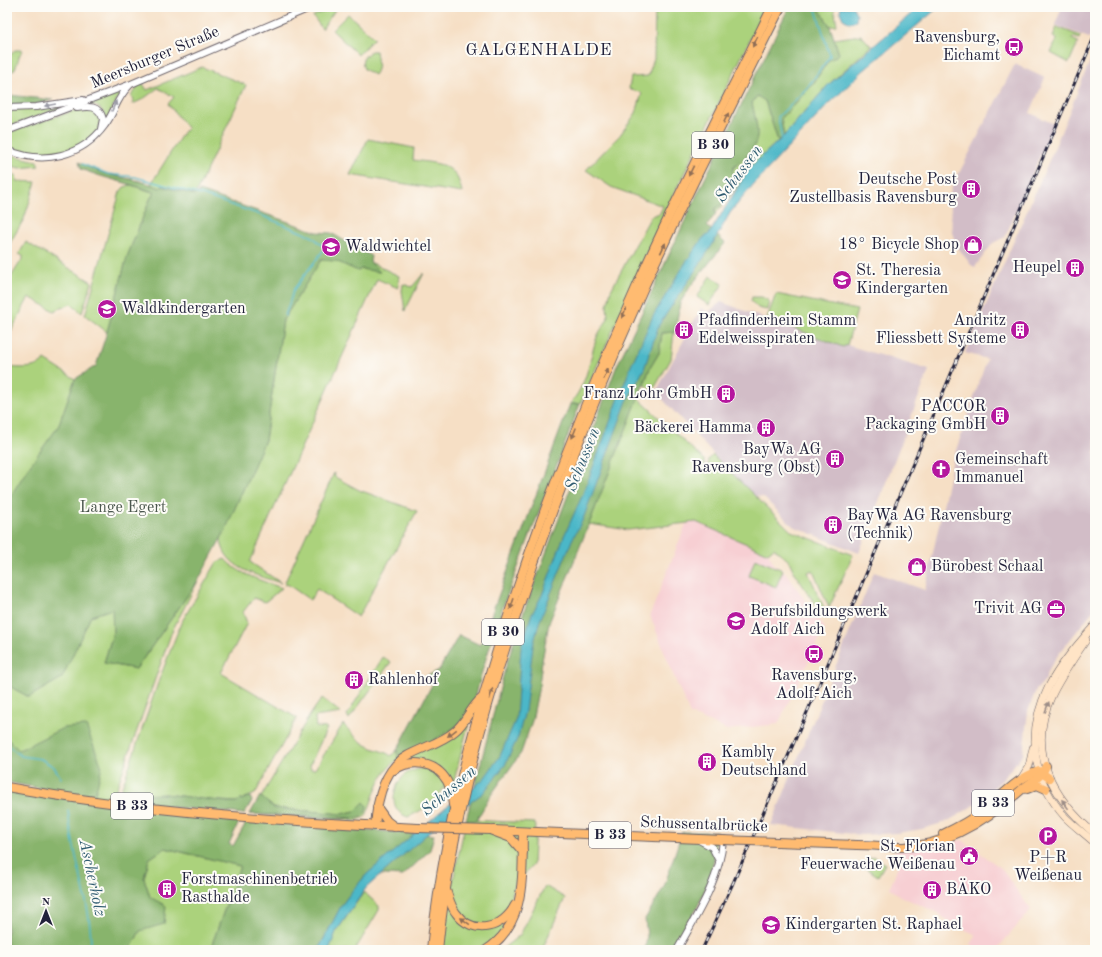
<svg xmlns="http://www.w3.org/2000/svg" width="1102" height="957" viewBox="0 0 1102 957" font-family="'Old Standard TT',serif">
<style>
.built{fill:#f7cfd3}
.industrial{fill:#d2bdc7}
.green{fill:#abd27c;stroke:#667a5c}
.forest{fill:#88b46c;stroke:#556b54}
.water{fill:#4cb7c8;stroke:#376c82}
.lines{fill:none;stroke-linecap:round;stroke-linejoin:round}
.stream{stroke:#4cb7c8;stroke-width:1.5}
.tertiary-casing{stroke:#6c646b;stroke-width:8}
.secondary-casing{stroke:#6c646b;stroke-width:8}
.primary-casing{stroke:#6c646b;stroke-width:10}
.trunk-casing{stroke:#6c646b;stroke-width:10}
.tertiary{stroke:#fff;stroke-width:6}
.secondary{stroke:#ffe4c6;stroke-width:7}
.primary{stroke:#ffbb71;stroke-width:8}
.trunk{stroke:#ffbb71;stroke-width:8}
.rail-casing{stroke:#22223b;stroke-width:3}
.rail{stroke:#fdfcf7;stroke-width:1.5;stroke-dasharray:4.5;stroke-linecap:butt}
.primary-bridge-casing{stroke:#6c646b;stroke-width:10;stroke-linecap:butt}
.primary-bridge{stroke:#ffbb71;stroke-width:8}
.oneway{fill:#906e56}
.oneway2{fill:#9c9ca7}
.oneway3{fill:#9c8d87}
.labels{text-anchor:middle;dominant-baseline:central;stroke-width:4;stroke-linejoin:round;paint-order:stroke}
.shield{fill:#fdfcf7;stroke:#646373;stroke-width:1}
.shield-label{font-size:15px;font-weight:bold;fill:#22223b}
.poi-label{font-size:16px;fill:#22223b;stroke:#fdfcf7;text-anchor:start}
.street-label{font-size:16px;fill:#22223b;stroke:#fdfcf7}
.park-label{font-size:16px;fill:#4b574e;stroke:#fdfcf7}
.neighbourhood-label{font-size:17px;letter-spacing:1px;fill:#22223b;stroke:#fdfcf7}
.water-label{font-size:17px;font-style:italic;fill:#335e73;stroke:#fdfcf7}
</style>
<rect width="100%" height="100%" fill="#fdfcf7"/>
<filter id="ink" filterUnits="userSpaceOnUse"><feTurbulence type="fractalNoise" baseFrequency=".025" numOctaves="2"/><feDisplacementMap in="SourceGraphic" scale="8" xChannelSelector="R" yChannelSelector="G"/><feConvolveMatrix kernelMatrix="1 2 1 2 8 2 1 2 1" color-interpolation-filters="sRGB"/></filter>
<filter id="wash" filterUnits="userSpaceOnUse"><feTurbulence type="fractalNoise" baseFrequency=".012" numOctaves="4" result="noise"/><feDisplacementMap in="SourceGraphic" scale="16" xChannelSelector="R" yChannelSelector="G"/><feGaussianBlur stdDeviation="0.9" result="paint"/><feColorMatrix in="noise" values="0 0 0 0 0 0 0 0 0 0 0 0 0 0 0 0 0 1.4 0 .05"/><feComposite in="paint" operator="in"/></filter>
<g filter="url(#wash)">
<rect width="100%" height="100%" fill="#f6dfc5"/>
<g class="built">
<polygon points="696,522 768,553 775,565 786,573 825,628 778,724 727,730 690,714 677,684 650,615 686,524"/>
<polygon points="962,840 1001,868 1031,910 996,950 978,950 971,944 977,935 954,925 936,912 900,896 890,888 900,860 894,851"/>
</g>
<g class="industrial">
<polygon points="1062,7 1095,7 1095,23 1089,38 1055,25"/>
<polygon points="1095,49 1095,608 1055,659 1046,674 1046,679 1036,690 1028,711 1023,754 1003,779 978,802 962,813 946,822 922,829 897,833 862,835 771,825 874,572 925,590 953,459 987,359 965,353 1054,149"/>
<polygon points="1015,64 1045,78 1030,113 1054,124 1005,237 993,243 975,267 971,265 956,245 952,232 950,194 952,187"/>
<polygon points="721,302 843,347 847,345 929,370 859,553 793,526 763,497 754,496 726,468 656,392 701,308 708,312"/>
</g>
<g class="green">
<polygon points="337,7 322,29 313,16"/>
<path d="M655,7H742L746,10L748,7H766L667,208L580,404H570C588,382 588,365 596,340C598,332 605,325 608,318L607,306L611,290L651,216L660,213L663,206L611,187L586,170L620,135L636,113L642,93L629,89L631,77L648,76L654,59Z"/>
<polygon points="818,7 834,7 837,25 830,26"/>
<polygon points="348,14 374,38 358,55 332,30"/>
<polygon points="1057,27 1080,36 1079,39 1073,37 1072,39 1078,42 1069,63 1051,53 1057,39 1053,37"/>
<polygon points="861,35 871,46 828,85 784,136 781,119 813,84 828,61 839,54 834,39"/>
<path d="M15,50H23C17,56 19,65 13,71L8,72C5,64 8,55 15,50Z"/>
<path d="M371,51H376C377,59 380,68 374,75L364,69C360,59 364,57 371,51Z"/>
<path d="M202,67L246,85L195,195L163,186L160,188L151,184L184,131L188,129L168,104L174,97L158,88C148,95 144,100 132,104L134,99L131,96L136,90L137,86L144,81L143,84L147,90Z"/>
<path d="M122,90L106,121C104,110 99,105 87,104Z"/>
<polygon points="757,95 765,101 778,141 758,160 716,213 714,210 726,198 733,183 731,177 733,168 751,153 756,124 752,103"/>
<polygon points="75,103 7,127 7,110"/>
<path d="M82,108L97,111C113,141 62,155 40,155C29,156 17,151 7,147V133Z"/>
<path d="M368,139L414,148L413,160C439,164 457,162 462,193L350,175Z"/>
<polygon points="7,154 37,161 39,166 20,168 7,165"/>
<polygon points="7,174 16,175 17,181 36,182 24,219 7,248"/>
<polygon points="131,185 155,193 151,197 127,257 107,332 85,315 120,192 124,187"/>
<polygon points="26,242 92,282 82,313 71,304 54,311 29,297 7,339 7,283 23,258 23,256 19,254"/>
<path d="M321,260L336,261L358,271L361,269L380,272L370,262L399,276L398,288L377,279L250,562L281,583C258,576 223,568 221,539L265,440L283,320Z"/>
<polygon points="424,273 405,311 402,291 403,284 412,287"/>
<polygon points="710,276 723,284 709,305 697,297"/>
<polygon points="776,294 857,310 847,345 843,347 767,318"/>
<polygon points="752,297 762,297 769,301 767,310 758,308 751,301"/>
<polygon points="674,332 671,359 655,387 651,389 644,385 650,368 659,353 662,333"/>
<path d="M45,360L75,379L58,427L29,467L7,502V367C19,368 37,370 45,360Z"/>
<polygon points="638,398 704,460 707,471 709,459 713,455 791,531 853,555 829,608 813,570 808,572 826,612 825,618 795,574 789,561 774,548 768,553 696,522 628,530 589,524"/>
<polygon points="334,473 335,477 359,490 417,511 358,617 317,589 310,600 287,584 285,586 285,582"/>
<path d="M225,559C236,573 265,582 282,588L265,602L254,598L243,612L247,623L221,673L297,718L255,794L236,802L208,800L165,794L131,803L94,798L21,749L19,750L7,738V685L29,697L61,678L91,616L113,608V633L104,663L136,669L199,579L172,631L115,793H120L159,680L181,623L217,562Z"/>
<polygon points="755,559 783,570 776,587 749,576"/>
<polygon points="383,657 391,662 349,719 347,715"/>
<path d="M322,698L341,713L315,717L316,727L327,728L310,765L311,769H315L343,724C351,732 359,742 370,747C378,751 385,751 391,756L397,750L398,759C377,776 376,792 366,816L356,821L250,814L342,819L361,817L364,802L355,811L342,814L274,808L261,797L310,715Z"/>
<polygon points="472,710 451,793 437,769 398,762"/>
<path d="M422,768L433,769L445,783L447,791L444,788C433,803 425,809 408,817C387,811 392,785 407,773C411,771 418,769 422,768Z"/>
<polygon points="466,820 535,823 533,865 515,884 508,908 497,920 505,928 502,933 480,950 442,950 448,904"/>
<polygon points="165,848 240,866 210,950 130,950 140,931 150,897 144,878 149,859"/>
<polygon points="874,857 885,864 878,876 864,867 867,859"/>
<polygon points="545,886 565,898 542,950 501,950 520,935"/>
<polygon points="364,892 379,906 379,910 355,950 329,950 336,932"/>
</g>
<g class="forest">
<path d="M789,7H818L830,26L839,54L828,61L813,84L781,119L784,136L778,141L765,101L757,96L752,103C760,139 762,144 733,168C732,173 733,179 733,184C732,195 722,204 714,210L716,213L707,226L725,243L690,287L680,303L675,332L662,333L659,353L650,368L589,524L549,623L542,661L539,686L532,721L521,753L491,795L476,821L466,820L505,669L523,614L616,368L697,195Z"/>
<polygon points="7,95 9,95 53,100 39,104 7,106"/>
<path d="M79,162C108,180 131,175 160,188L162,186L195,195L200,191L317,232L331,233L371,256L370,262L380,272L361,269L358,271L336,261L321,260L283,320L265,440L224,533L199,579L136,669L104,663L113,633L112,609L91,616L62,678L29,697L7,685V502L30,465L58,427L75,379L96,366L107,332L127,257L151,197L155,193C131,183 105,179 81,169Z"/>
<polygon points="570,404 580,404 502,609 483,668 472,710 464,722 398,762 397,750 433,683 423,678 439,670 459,635 480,645"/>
<polygon points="86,726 102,767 94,798 7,782 7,738 19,750 63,728"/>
<path d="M7,791L240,820L229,844L233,846L247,821L434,835L430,850L403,876L367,874C346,897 333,922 318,950H210L240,866L165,848L149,859L144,878L150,897L166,906L164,924L140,931L130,950H7Z"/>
<polygon points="165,794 227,802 236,802 248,797 250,797 252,801 244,814 131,803 131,799 136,795"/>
<path d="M260,796L274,808L342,814L355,811L364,802L367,806C366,815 362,817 354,818L250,814Z"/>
<path d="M682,832H717C716,846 715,859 711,872C703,900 688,926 673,950H645L647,936L645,919L664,887Z"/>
</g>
<g class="water">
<polygon points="841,7 853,7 857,15 856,21 850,23 843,19 840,12"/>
<polygon points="919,7 939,7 863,71 827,106 753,185 730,213 711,247 659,325 644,369 627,401 583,519 572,540 539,623 533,646 525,711 518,737 505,765 483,793 427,834 366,888 336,932 329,950 318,950 341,906 352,891 367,874 447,806 483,780 500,756 516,719 521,648 531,616 542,595 564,536 583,494 631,366 653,316 686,262 703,238 709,234 751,166 784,136 828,85"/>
</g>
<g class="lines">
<g class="stream">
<polyline points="782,139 778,117 807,88 830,56 816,10 812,7"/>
<polyline points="82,164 108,174 135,177 202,195 258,214 313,237 325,248 294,289 285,316"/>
<polyline points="7,745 21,756 41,759 54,767 61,778"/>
<path d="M68,810C72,857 92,903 91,950"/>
</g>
</g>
</g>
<g filter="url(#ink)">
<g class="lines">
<g class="tertiary-casing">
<g id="tertiary">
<polyline points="7,108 36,107 83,100"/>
<path d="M77,108C89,106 99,105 103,119L101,129"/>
<polyline points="7,131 131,84 312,7"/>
<path d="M7,150C43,165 82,157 105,125C115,112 116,99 129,86"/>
<polyline points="699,840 712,847 719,861"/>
<path d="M677,950C696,916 720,880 723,840"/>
</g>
</g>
<g class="secondary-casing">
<g id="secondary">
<path d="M1095,625C1059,665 1026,705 1037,763C1041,782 1052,802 1065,817C1074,826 1085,834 1095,843"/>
<path d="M1086,640C1074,658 1060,677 1051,697C1026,752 1053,799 1095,834"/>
<polyline points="1021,779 1029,766 1033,748"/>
</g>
</g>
<g class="primary-casing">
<g id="primary">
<path d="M7,787C143,812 281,821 418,828"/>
<polyline points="1027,789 1037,785 1046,789"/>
<polyline points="494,830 723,840"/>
<path d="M943,834C958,827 971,820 984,810C1001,797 1018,777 1039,771L1049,778"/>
<path d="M857,845C872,845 888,847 903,847C948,846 988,819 1020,791C1030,782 1041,779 1046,766"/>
</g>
</g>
<g class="trunk-casing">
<g id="trunk">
<path d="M394,770C412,758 436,762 447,781C451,788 452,797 453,805"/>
<polyline points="377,807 387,821 395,827"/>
<path d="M375,826C377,801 383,769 407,756C423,747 441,743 455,731C467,721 471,706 482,698"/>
<polyline points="490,830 511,838 523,852"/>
<path d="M446,890C449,898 451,907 456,913C473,937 504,928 515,905"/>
<path d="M431,950C441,846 468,744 499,644C537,523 583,405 635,290C677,194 726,101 772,7"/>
<path d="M438,950C449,839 478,730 513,625C551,509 595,396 645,285C688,191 735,99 781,7"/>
<path d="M486,950C527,924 522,875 523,832"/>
</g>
</g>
<use href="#tertiary" class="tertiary"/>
<use href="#secondary" class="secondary"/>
<use href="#primary" class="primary"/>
<use href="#trunk" class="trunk"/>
<g class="rail-casing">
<polyline id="rail" points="702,950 733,883 818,687 1095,35"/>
</g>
<use href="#rail" class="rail"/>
<g class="primary-bridge-casing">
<g id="primary-bridge">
<polyline points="418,828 490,830"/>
<polyline points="723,840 857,845"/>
</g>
</g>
<use href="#primary-bridge" class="primary-bridge"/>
</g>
<defs><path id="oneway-solid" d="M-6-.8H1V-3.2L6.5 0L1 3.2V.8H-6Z"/></defs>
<g class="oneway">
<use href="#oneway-solid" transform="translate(755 42) rotate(116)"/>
<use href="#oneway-solid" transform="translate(726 118) rotate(-64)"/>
<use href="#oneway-solid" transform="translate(691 171) rotate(116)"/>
<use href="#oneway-solid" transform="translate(663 248) rotate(-64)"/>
<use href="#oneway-solid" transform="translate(624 313) rotate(114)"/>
<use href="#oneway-solid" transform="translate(606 374) rotate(-67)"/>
<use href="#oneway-solid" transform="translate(574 433) rotate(112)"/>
<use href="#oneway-solid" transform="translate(512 604) rotate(109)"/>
<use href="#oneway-solid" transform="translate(491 694) rotate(-74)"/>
<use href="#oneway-solid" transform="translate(452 733) rotate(142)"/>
<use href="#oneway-solid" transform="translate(465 921) rotate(-144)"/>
</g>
<g class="oneway2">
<use href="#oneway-solid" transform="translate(50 105) rotate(170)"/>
<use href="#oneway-solid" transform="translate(114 106) rotate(-67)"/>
</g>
<g class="oneway3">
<use href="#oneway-solid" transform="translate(1047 707) rotate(-70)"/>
<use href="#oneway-solid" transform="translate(1065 804) rotate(-126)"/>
</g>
</g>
<defs>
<g id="bus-disc" transform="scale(1)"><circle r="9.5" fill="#b5179e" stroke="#fdfcf7"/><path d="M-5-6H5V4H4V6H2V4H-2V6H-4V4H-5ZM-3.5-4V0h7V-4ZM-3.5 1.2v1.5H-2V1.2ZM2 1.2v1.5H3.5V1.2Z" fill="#fff"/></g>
<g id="building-disc" transform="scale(1)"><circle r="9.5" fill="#b5179e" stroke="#fdfcf7"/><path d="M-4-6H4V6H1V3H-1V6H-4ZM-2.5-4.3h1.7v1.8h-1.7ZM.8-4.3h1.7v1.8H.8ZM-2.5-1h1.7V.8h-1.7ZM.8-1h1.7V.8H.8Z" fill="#fff"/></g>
<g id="shop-disc" transform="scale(1)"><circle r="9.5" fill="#b5179e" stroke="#fdfcf7"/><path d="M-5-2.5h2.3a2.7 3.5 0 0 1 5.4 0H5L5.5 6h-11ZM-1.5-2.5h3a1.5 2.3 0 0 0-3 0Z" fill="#fff"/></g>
<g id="school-disc" transform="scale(1)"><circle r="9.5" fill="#b5179e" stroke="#fdfcf7"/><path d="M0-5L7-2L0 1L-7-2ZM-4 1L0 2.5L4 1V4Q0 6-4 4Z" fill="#fff"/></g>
<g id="church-disc" transform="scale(1)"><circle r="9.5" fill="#b5179e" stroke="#fdfcf7"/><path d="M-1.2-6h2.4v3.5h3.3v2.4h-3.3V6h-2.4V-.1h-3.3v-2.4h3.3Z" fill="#fff"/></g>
<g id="office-disc" transform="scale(1)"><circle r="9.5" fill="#b5179e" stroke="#fdfcf7"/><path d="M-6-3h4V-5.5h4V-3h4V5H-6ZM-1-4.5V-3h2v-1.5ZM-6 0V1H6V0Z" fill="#fff"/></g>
<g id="parking-disc" transform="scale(1)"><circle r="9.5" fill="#b5179e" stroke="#fdfcf7"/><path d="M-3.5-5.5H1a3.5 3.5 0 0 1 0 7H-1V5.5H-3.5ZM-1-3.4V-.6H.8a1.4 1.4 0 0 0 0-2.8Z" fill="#fff"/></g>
<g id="civic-disc" transform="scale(1)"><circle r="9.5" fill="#b5179e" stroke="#fdfcf7"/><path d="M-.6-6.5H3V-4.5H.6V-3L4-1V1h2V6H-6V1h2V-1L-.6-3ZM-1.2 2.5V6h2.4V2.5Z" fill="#fff"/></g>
</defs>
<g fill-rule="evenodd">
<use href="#bus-disc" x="1014" y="47"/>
<use href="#building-disc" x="971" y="189"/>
<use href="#shop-disc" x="973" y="245"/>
<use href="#school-disc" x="331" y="247"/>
<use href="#building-disc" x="1075" y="268"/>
<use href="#school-disc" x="842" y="280"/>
<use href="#school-disc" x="107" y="309"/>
<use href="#building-disc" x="684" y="330"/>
<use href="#building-disc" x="1020" y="330"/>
<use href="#building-disc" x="726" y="394"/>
<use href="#building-disc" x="1000" y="416"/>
<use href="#building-disc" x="766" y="428"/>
<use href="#building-disc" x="835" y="459"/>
<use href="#church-disc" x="941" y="469"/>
<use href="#building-disc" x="833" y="525"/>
<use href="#shop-disc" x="917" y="567"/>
<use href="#office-disc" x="1056" y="609"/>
<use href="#school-disc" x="736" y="621"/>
<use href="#bus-disc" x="814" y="654"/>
<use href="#building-disc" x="354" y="680"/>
<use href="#building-disc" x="707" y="762"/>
<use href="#parking-disc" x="1048" y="836"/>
<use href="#civic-disc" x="969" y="856"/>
<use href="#building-disc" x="167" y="889"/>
<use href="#building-disc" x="932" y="890"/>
<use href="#school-disc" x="771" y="925"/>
</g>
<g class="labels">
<g class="shield">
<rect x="692" y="132" width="42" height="26" rx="3"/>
<rect x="482" y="619" width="42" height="26" rx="3"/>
<rect x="972" y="790" width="42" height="26" rx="3"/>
<rect x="111" y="793" width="42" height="26" rx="3"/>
<rect x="589" y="822" width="42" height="26" rx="3"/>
</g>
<g class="shield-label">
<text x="713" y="145">B 30</text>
<text x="503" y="632">B 30</text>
<text x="993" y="803">B 33</text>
<text x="132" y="806">B 33</text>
<text x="610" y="835">B 33</text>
</g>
<g class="poi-label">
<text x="1000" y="38" text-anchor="end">Ravensburg,<tspan x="1000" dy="18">Eichamt</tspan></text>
<text x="957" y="180" text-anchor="end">Deutsche Post<tspan x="957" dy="18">Zustellbasis Ravensburg</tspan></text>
<text x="959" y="245" text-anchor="end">18° Bicycle Shop</text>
<text x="345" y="247">Waldwichtel</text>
<text x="1061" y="268" text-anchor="end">Heupel</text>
<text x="856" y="271">St. Theresia<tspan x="856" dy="18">Kindergarten</tspan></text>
<text x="121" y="309">Waldkindergarten</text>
<text x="698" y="321">Pfadfinderheim Stamm<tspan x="698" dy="18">Edelweisspiraten</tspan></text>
<text x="1006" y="321" text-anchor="end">Andritz<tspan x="1006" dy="18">Fliessbett Systeme</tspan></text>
<text x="712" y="394" text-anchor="end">Franz Lohr GmbH</text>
<text x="986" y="407" text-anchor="end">PACCOR<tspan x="986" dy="18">Packaging GmbH</tspan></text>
<text x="752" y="428" text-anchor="end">Bäckerei Hamma</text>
<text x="821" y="450" text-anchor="end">BayWa AG<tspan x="821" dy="18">Ravensburg (Obst)</tspan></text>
<text x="955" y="460">Gemeinschaft<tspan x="955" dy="18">Immanuel</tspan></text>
<text x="847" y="516">BayWa AG Ravensburg<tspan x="847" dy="18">(Technik)</tspan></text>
<text x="931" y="567">Bürobest Schaal</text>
<text x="1042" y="609" text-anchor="end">Trivit AG</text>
<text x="750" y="612">Berufsbildungswerk<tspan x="750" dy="18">Adolf Aich</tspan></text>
<text x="814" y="676" text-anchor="middle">Ravensburg,<tspan x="814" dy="18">Adolf-Aich</tspan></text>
<text x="368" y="680">Rahlenhof</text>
<text x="721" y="753">Kambly<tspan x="721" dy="18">Deutschland</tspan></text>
<text x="955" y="847" text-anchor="end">St. Florian<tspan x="955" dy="18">Feuerwache Weißenau</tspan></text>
<text x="1048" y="858" text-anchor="middle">P+R<tspan x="1048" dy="18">Weißenau</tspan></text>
<text x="181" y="880">Forstmaschinenbetrieb<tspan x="181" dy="18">Rasthalde</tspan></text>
<text x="946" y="890">BÄKO</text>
<text x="785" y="925">Kindergarten St. Raphael</text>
</g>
<g class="street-label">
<text transform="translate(155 58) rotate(-23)">Meersburger Straße</text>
<text transform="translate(704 825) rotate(2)">Schussentalbrücke</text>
</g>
<g class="park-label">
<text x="123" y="508">Lange Egert</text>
</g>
<g class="neighbourhood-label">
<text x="539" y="50">GALGENHALDE</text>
</g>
<g class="water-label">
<text transform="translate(739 174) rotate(-53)">Schussen</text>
<text transform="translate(583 460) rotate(-68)">Schussen</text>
<text transform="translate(449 791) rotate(-41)">Schussen</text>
<text transform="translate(92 878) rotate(78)">Ascherholz</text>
</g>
</g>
<rect width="1102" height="957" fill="none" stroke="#fdfcf7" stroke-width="24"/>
<g transform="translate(46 911)" stroke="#fdfcf7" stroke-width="3" paint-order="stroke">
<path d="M0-3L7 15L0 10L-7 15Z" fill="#22223b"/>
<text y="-6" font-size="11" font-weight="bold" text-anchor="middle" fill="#22223b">N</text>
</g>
</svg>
